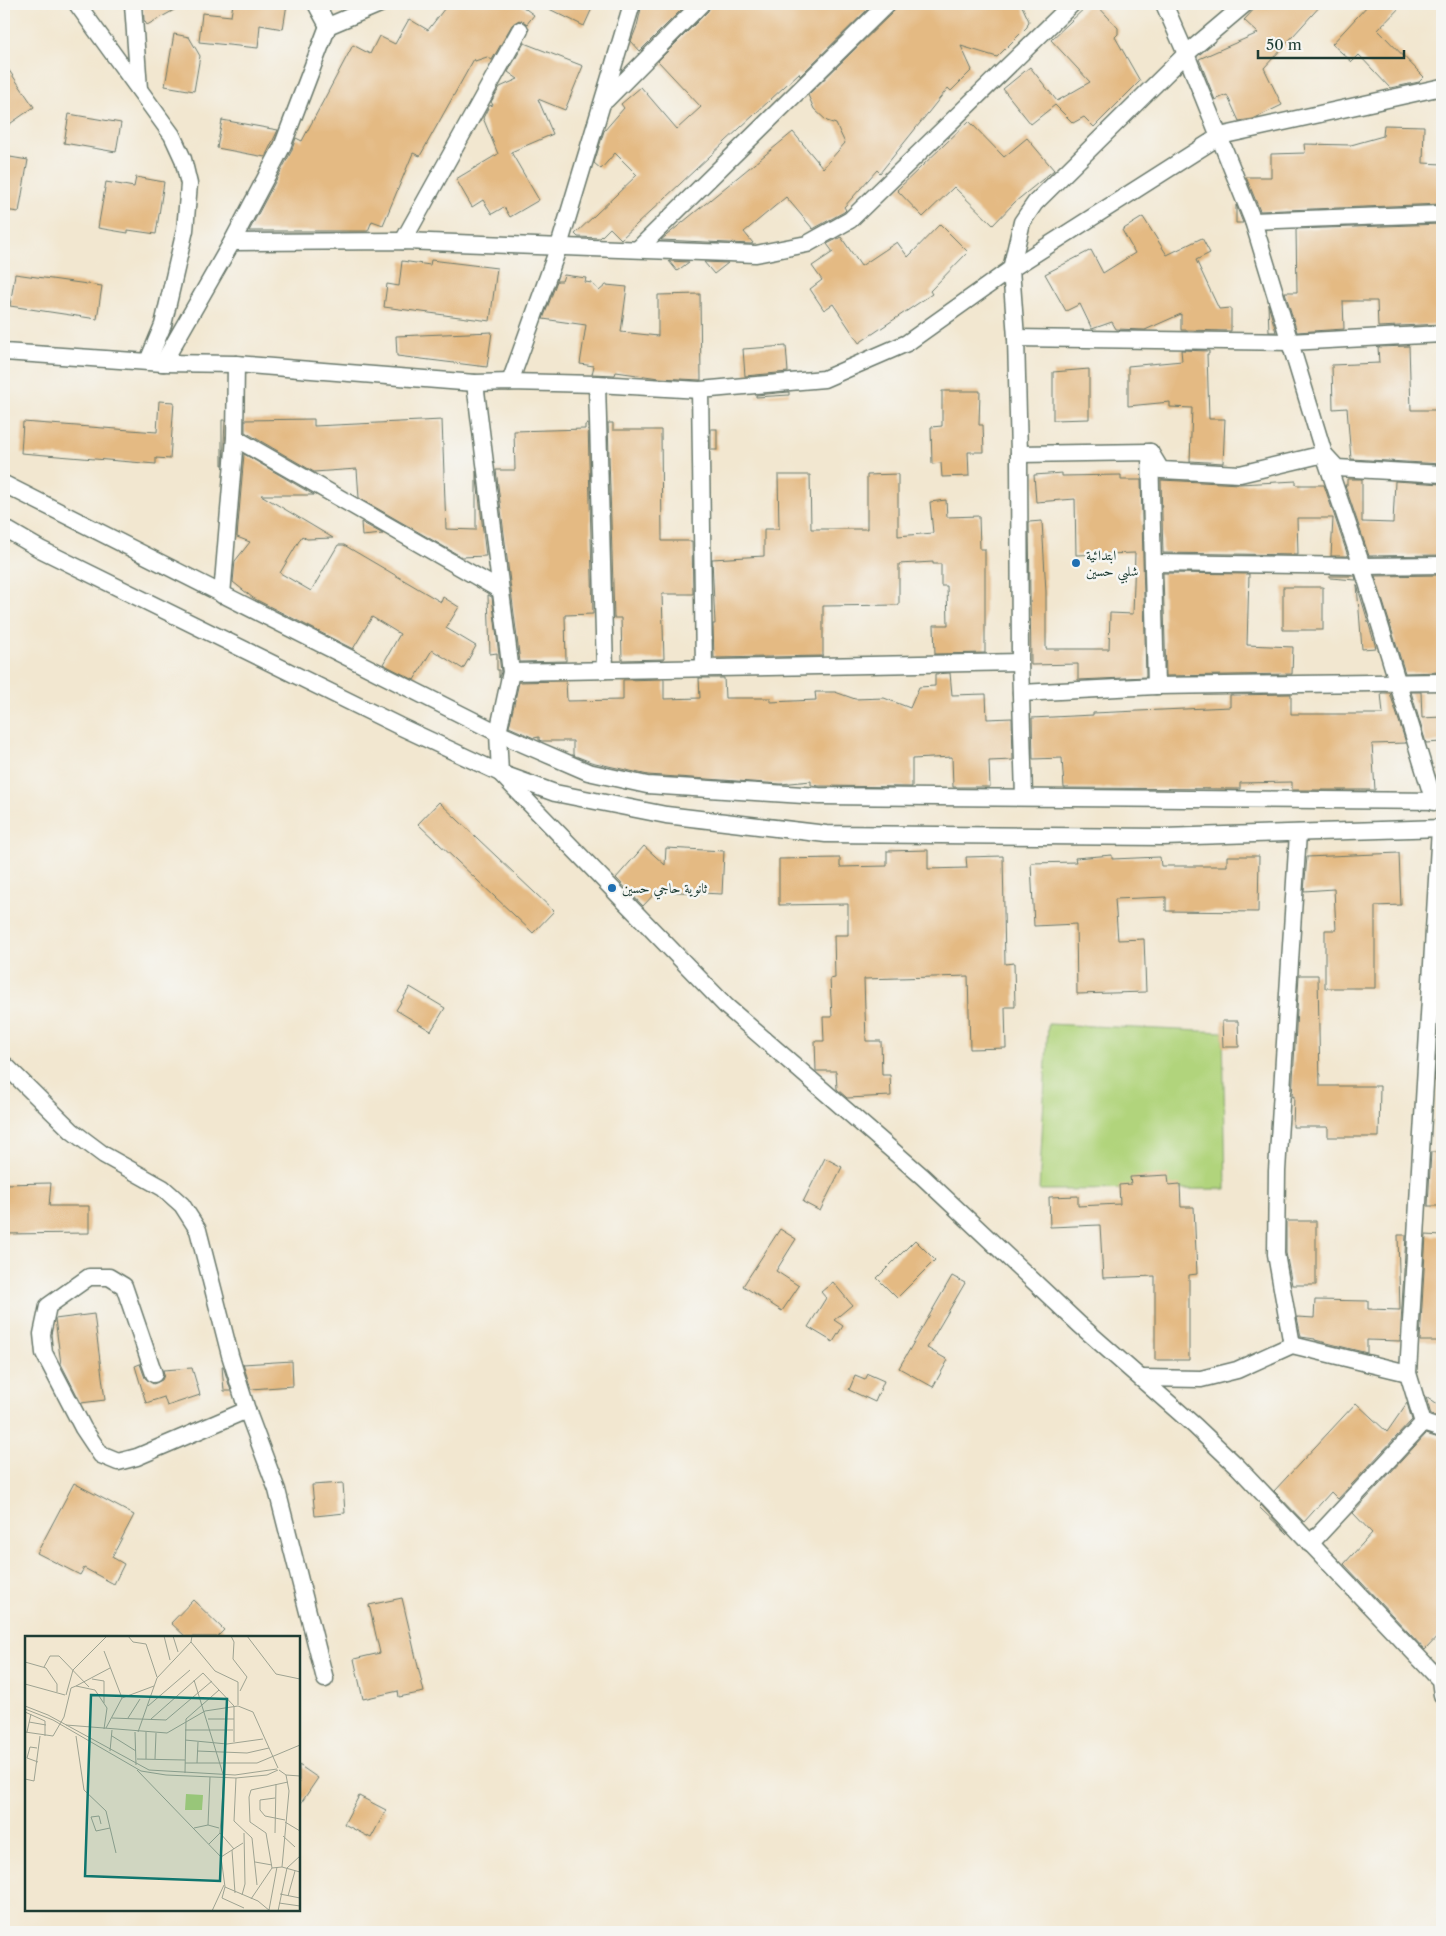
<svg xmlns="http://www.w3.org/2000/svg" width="1446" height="1936" viewBox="0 0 1446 1936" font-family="'Libre Caslon Text',Amiri,serif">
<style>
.green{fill:#b1d47c;stroke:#688858}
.building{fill:#e4ba83}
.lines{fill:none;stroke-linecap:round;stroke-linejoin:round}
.minor-casing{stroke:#69786b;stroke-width:19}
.minor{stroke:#fff;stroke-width:16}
.poi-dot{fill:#1f6fb2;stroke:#f6f6f2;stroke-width:2}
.labels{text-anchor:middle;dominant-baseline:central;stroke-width:5;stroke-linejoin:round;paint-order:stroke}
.poi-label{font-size:14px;fill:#1f3d34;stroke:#f6f6f2;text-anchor:start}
.inset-road{fill:none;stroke:#9ea392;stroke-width:1}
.view{fill:#0f766e;fill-opacity:0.15;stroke:#0f766e;stroke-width:2.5}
.inset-edge{fill:none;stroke:#1f3d34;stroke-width:2.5}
</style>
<rect width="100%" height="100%" fill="#f6f6f2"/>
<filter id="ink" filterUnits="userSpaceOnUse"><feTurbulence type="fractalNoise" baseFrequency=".02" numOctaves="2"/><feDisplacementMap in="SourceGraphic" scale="10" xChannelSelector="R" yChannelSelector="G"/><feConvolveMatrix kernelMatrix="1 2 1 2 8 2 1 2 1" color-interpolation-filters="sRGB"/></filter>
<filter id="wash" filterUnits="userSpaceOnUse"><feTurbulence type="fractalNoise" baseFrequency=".0096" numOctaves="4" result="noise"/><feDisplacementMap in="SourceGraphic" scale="20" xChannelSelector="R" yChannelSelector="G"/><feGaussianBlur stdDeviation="1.12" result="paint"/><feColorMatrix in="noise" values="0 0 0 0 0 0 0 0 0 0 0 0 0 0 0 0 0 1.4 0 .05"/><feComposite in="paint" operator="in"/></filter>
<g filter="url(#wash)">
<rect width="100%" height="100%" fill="#f2e7d0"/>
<polygon class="green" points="1048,1024 1223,1032 1226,1189 1039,1190"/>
<g id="blocks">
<g class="building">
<polygon points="143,4 185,4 147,25 144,20"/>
<polygon points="233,4 287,4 283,29 260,25 258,48 199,42 202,13 231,16"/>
<polygon points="448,4 519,4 534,15 527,24 519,20 512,25 492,60 487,57 475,61 474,59 420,156 413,153 383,225 372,221 368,231 249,231 291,152 296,138 302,141 353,45 370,54 379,36 395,44 409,19 428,30"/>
<polygon points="539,4 594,4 584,26"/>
<polygon points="642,4 687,4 640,51 631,41 637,26"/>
<polygon points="711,4 873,4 800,76 799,73 621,239 610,228 600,238 578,237 575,234 637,175 615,153 601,169 594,163 604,131 624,108 621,104 641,87 677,129 701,107 658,61 708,11"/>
<polygon points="897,4 1015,4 1022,6 1029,21 1027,27 997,57 961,46 972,70 951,91 948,88 880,173 877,170 844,207 846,210 844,212 813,229 786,197 744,232 753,243 751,244 661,240 793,132 823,168 845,143 836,124 827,121 814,109 808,95 894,11"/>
<polygon points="1089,4 1096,4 1118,28 1118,34 1115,37 1140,81 1094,127 1084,117 1073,123 1055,105 1031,124 1003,89 1030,67 1057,101 1090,82 1051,40"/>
<polygon points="1259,4 1322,4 1264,68 1282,105 1253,119 1239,121 1227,95 1215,100 1199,59 1258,33 1244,20"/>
<polygon points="1369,4 1403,4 1378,30 1424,77 1419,82 1390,88 1359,55 1352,62 1332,44"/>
<polygon points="174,34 189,37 200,56 194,91 165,86"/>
<polygon points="524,43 583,66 565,110 538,99 553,134 511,152 539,200 510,217 504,207 492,214 483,200 472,207 456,179 498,154 483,118 489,106 493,105 491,102 500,87 518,79 508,72"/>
<polygon points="4,63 34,107 4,128"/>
<polygon points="69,114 121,123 116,152 64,143"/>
<polygon points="222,120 278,130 265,157 217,148"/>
<polygon points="969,121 1004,157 1027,138 1054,170 1015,202 993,225 954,187 923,217 897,190"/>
<polygon points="1384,125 1424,126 1423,163 1442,164 1442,204 1260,211 1246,177 1271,177 1271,154 1305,153 1304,144 1351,145 1383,136"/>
<polygon points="4,156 28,160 19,212 4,210"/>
<polygon points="136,177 164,182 156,234 128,230 128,233 98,228 106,182 134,187"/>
<polygon points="1236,205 1243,223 1236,223"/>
<polygon points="1143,217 1167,255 1202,238 1210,253 1196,260 1219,309 1231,308 1231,331 1181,330 1181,314 1145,330 1116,329 1112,322 1092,329 1080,304 1066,311 1045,274 1091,250 1103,273 1135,253 1122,230"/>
<polygon points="940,224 968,252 930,291 932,294 859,343 833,304 824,310 810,289 822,280 812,266 833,252 827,244 841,237 861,266 897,242 908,257"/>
<polygon points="1442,224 1442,246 1440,246 1442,324 1378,327 1377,301 1343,301 1344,329 1297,332 1285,292 1297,292 1296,229"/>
<polygon points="431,260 497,268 490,321 384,307 387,284 399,286 402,261 430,265"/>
<polygon points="669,261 689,262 677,271"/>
<polygon points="704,262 728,263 714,274"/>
<polygon points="15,274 102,286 97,319 10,306"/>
<polygon points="564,275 586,278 585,282 592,283 599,291 606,285 627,287 621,332 658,336 658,295 700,294 701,380 659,378 616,372 615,375 592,374 594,366 580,364 586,325 543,319 557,281 562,281"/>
<polygon points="1268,304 1276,332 1269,332"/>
<polygon points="492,332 487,367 397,356 396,336"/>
<polygon points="786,346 788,372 745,376 743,349"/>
<polygon points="1409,346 1411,410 1442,410 1442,464 1351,459 1347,408 1333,409 1332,365 1379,363 1378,347"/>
<polygon points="1181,350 1209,351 1209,354 1207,354 1209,419 1225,419 1223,463 1190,461 1192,408 1170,407 1170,402 1128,406 1128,366 1182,361"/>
<polygon points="1089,369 1089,419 1053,420 1053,372"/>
<polygon points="942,391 980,391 979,425 983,425 984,452 968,452 969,476 942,477 941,463 932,464 931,427 942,426"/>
<polygon points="789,392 789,395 756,397 756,395"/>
<polygon points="159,401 174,402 170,459 156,458 156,464 21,453 23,422 157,432"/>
<polygon points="314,419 314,426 442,420 446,529 476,530 476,471 486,556 462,557 359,498 357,469 314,472 245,432 245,420"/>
<polygon points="222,420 225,420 223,465 222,465"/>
<polygon points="608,423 613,423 613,430 661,430 662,541 692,541 693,594 662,594 664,659 622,660 621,618 614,618"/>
<polygon points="588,424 593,614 565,615 566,661 520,662 496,470 515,470 514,431 585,429 585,425"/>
<rect x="711" y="429" width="6" height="21"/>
<polygon points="244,454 314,495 261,495 333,538 307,539 302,536 280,573 311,591 338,545 344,545 441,602 443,597 459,607 446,628 476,646 463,669 432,650 414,680 383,664 400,634 372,617 353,649 253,598 233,582 235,561 250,542 237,537"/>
<polygon points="1062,473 1062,476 1121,475 1121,480 1141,480 1146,677 1078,680 1078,664 1031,665 1029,522 1042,521 1046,592 1046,649 1109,649 1110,613 1133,614 1135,553 1076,555 1075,499 1036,502 1034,475"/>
<polygon points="898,474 898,536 933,533 930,502 946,500 947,517 979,516 980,549 985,549 985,653 935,654 934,625 948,625 947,586 941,586 941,564 933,564 933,562 899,564 899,605 823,606 823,656 714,658 713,624 715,624 712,559 764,556 764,529 779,529 778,475 810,475 811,529 867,529 867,475"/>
<polygon points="1347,479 1362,479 1362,522 1393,523 1395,481 1442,484 1442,555 1369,556 1345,485 1347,485"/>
<polygon points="1161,480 1240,484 1296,481 1296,485 1324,485 1348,556 1331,556 1333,518 1297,518 1298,555 1163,553"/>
<polygon points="361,522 383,534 362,536"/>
<polygon points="1163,573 1249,574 1247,645 1293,647 1292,674 1166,676"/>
<polygon points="1442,575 1442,672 1405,673 1375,576"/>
<polygon points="1330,576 1355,576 1356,580 1330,578"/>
<polygon points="1357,585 1376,648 1362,649"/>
<rect x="1283" y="587" width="40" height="43"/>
<polygon points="488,595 492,597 501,672 499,678 499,670 497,670 497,653 490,654"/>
<polygon points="950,673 952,695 986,694 987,719 1012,718 1013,760 989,761 990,787 953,787 952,757 912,759 912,787 819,786 811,785 811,781 781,784 648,775 591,762 573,755 573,741 542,741 539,740 539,737 534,738 509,727 519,682 566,681 567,701 623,700 623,680 664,679 664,699 700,698 699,678 724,678 725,698 770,698 770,702 816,700 815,692 835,692 855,699 884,698 910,708 919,687 935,686 935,674"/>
<polygon points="1411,692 1421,692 1422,718 1442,717 1442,742 1426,743"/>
<polygon points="1381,693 1390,693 1406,743 1372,744 1375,790 1292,790 1292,782 1240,783 1240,789 1064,788 1062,758 1033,759 1032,718 1093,715 1093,713 1230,707 1230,695 1291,694 1291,714 1383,714"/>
<polygon points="439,802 554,911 533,933 418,824"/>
<polygon points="644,846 665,865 666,848 724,851 722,894 657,891 643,906 616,878"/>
<polygon points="928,850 928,869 967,868 966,857 1003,856 1005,964 1014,963 1015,1007 1005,1007 1006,1048 970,1049 968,976 864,979 866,1041 881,1041 882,1075 890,1075 891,1096 847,1098 837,1089 836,1071 816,1071 815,1041 824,1041 823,1017 832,1017 830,979 835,978 834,935 848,935 848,904 779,905 779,859 840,858 840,867 887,866 887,851"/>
<polygon points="1399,853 1401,905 1375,906 1375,988 1325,988 1325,930 1336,930 1334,889 1304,891 1307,857"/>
<polygon points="1112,855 1112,859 1160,857 1161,866 1227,866 1227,856 1259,856 1258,912 1166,911 1166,897 1115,899 1118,940 1144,939 1146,992 1077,994 1076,924 1034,926 1031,863 1076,862 1075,858"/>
<polygon points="1299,975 1318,975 1320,1086 1380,1086 1379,1137 1328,1137 1328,1127 1293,1127 1294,1096 1292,1097"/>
<polygon points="410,987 445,1008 431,1031 396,1010"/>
<polygon points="1222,1021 1238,1021 1239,1047 1223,1047"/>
<polygon points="1437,1055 1442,1055 1442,1081 1435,1081"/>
<polygon points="1431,1152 1442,1152 1442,1206 1428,1206"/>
<polygon points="825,1158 842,1167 820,1211 803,1202"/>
<polygon points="1168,1175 1169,1185 1180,1184 1181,1207 1194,1207 1197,1274 1189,1275 1189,1360 1155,1360 1155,1276 1103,1278 1100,1225 1050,1227 1049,1197 1078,1196 1078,1206 1120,1204 1119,1185 1131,1184 1130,1177"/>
<polygon points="51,1183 49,1206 89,1206 89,1233 4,1234 4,1184"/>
<polygon points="1286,1221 1316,1221 1316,1285 1292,1285 1286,1253"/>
<polygon points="780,1229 796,1239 776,1271 799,1286 782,1311 743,1286"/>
<polygon points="1398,1235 1406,1235 1400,1341 1367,1340 1367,1353 1315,1340 1315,1339 1301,1337 1297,1317 1314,1318 1315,1300 1368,1301 1368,1309 1400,1310"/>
<polygon points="1426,1235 1442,1236 1442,1341 1420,1341"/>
<polygon points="915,1240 935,1260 897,1298 877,1278"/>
<polygon points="952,1276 965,1283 927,1348 948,1360 933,1387 899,1368"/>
<polygon points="833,1282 852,1305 834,1320 843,1326 833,1342 808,1327 826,1298 821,1292"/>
<polygon points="94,1314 105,1400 81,1403 61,1364 55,1319"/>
<polygon points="292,1361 293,1386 251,1389 243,1364"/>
<polygon points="140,1364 145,1378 153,1384 162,1380 164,1375 163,1370 192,1368 200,1395 167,1406 164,1397 146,1403 135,1366"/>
<polygon points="222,1366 223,1366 231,1391 224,1391"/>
<polygon points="868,1374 884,1381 875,1402 849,1390 855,1376 865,1380"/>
<polygon points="1426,1397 1442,1408 1442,1419 1431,1415"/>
<polygon points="1356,1403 1387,1432 1407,1403 1412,1420 1338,1499 1331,1492 1304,1522 1274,1491"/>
<polygon points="1426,1434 1442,1439 1442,1632 1425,1650 1344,1564 1372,1533 1353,1513"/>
<polygon points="74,1483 134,1515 112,1557 124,1564 114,1584 84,1568 80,1575 37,1553"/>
<polygon points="343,1483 345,1513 315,1516 312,1485"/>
<polygon points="1261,1505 1287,1534 1259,1507"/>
<polygon points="402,1598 424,1692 399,1697 398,1691 363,1699 354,1659 380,1653 369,1605"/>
<polygon points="193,1600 224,1630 217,1637 186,1637 171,1623"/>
<polygon points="299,1765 318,1778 299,1806"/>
<polygon points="359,1796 386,1810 371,1838 344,1824"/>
</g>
</g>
</g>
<g filter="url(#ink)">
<use href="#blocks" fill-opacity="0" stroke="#69786b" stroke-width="1"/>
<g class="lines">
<g class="minor-casing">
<g id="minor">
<polyline points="77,4 172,135 183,159 189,184 185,230 163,325 148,361"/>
<polyline points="133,4 139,89"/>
<polyline points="316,4 328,26"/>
<polyline points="1164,4 1186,54 1253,221 1324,454 1362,566 1434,802"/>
<polyline points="606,100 701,4"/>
<polyline points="1253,221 1442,214"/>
<polyline points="403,241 520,30"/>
<polyline points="232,242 403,241 756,254 807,244 850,220 1072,4"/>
<polyline points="638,249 887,4"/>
<polyline points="1016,338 1290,342 1442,334"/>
<polyline points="4,352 163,363 236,364 475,383 510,382 597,384 700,390 824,379 907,343 1011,269 1220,136 1442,87"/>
<polyline points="163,363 232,242 282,147 328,26 380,4"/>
<polyline points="510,382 559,246 632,4"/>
<polyline points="475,383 511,672 498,733 500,773 727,1007 923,1177 1080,1325 1195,1426 1238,1467 1440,1680 1442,1695"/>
<polyline points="597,384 605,670"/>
<polyline points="700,390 704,668"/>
<polyline points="235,438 500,590"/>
<polyline points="1150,452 1156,686"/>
<polyline points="1019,454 1150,452 1161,470 1240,474 1324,454 1337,468 1442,474"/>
<polyline points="4,484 498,733 588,772 647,785 819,796 1442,801"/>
<polyline points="4,528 40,549 399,726 500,773 555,793 666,815 826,834 1164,837 1442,828"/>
<polyline points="1153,563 1362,566 1442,565"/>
<polyline points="222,595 235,438 236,364"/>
<polyline points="511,672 1020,662"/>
<polyline points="1021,693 1156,686 1442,682"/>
<polyline points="1024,797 1020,662 1019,454 1016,338 1011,269 1022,222 1035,203 1186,54 1245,4"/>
<polyline points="4,1064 72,1131 104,1155 163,1188 182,1205 198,1230 230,1355 247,1410 277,1490 325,1679"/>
<polyline points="1292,1345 1276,1254 1277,1171 1298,833"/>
<polyline points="154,1374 124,1286 109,1277 89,1277 48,1306 42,1334 44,1353 83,1428 101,1455 118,1462 137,1457 247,1410"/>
<polyline points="1141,1378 1201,1379 1237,1370 1292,1345 1408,1373"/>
<polyline points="1423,1423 1408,1373 1440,828"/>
<polyline points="1310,1544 1423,1423 1442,1429"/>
</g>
</g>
<use href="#minor" class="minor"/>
</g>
</g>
<g class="poi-dot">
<circle cx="1076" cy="563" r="5"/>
<circle cx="612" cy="888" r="5"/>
</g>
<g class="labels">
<g class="poi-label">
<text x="1086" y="555">ابتدائية<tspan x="1086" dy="16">شلبي حسين</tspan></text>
<text x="622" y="888">ثانوية حاجي حسين</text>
</g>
</g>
<g transform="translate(25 1636)">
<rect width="275" height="275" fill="#f2e7d0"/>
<path d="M161,158L178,159L177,174H160Z" fill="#b1d47c"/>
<path class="inset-road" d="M103,0L108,6L121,8L132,41M139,0L145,24M148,0L153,16M206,0L209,6L208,23L222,41L215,55M222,0L251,38L275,43M166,6L190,35L213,46V69M79,15L97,62M0,26L21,32L32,48V56M19,31L25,20H34L64,51M67,43L79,45V67M169,44L198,138M0,48L40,59M51,50L85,32M41,59L48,34L82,0M0,70L23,79L124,134L210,139L252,133M123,70L165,34M0,73L28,84L116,135L141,139L211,142L242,139L253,134M0,76L20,85V100M87,82L141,84L187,45M103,82L115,63M126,83L178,37L194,54M183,83H209M4,86L21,89M41,89L142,97L180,75L213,70L228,76L253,132M81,92L97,62L129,50M160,94H208M0,96L28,100L39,81L46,52L51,50L70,54L82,72L79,93M2,96L6,78M110,96L111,129M113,96L132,42L166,6L167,0M51,100L59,154L81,175L91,217M87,100L111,115M160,104L202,108L238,103M12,112L5,111L2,122L13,126M85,115L87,94M172,115L222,117L244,112M112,123L160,124M121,123V96M130,123L131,97M160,127H232L275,109M172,127L173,106M112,134L196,221L200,251L233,265L245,275M254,134L261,139L275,140M160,137L161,83L194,54L209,70V106M261,139L264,155L257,231L275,236M211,142L209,185L227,202L232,249M0,143L9,145L15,100M250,162L235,164V174L240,180L260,184M260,186L275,195M76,188L74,180L66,181L71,195L85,192M183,189L185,141M169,192L183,189L194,192M195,197L199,141M250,197L251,148M258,200L270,211M184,208L195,197L209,213M207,214L210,257M196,221L218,207M230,226L247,229M257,231L247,232L241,197L225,186L224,161L226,154L263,146M200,251L197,262L219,272M255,258L275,262M217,259L220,248L219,197M263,260L270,235M226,263L247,232M254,267L275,270M244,274L252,231M187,275L199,249M253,275L262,232L275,220"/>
<path class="view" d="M66,59L202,63L195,245L60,240Z"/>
<rect width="275" height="275" class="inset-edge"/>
</g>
<rect width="1446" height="1936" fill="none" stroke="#f6f6f2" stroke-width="20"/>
<path d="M1258 50v8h146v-8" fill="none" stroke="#1f3d34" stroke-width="2.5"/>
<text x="1266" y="50" font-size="15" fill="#1f3d34" stroke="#f6f6f2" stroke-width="4" paint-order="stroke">50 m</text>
</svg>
